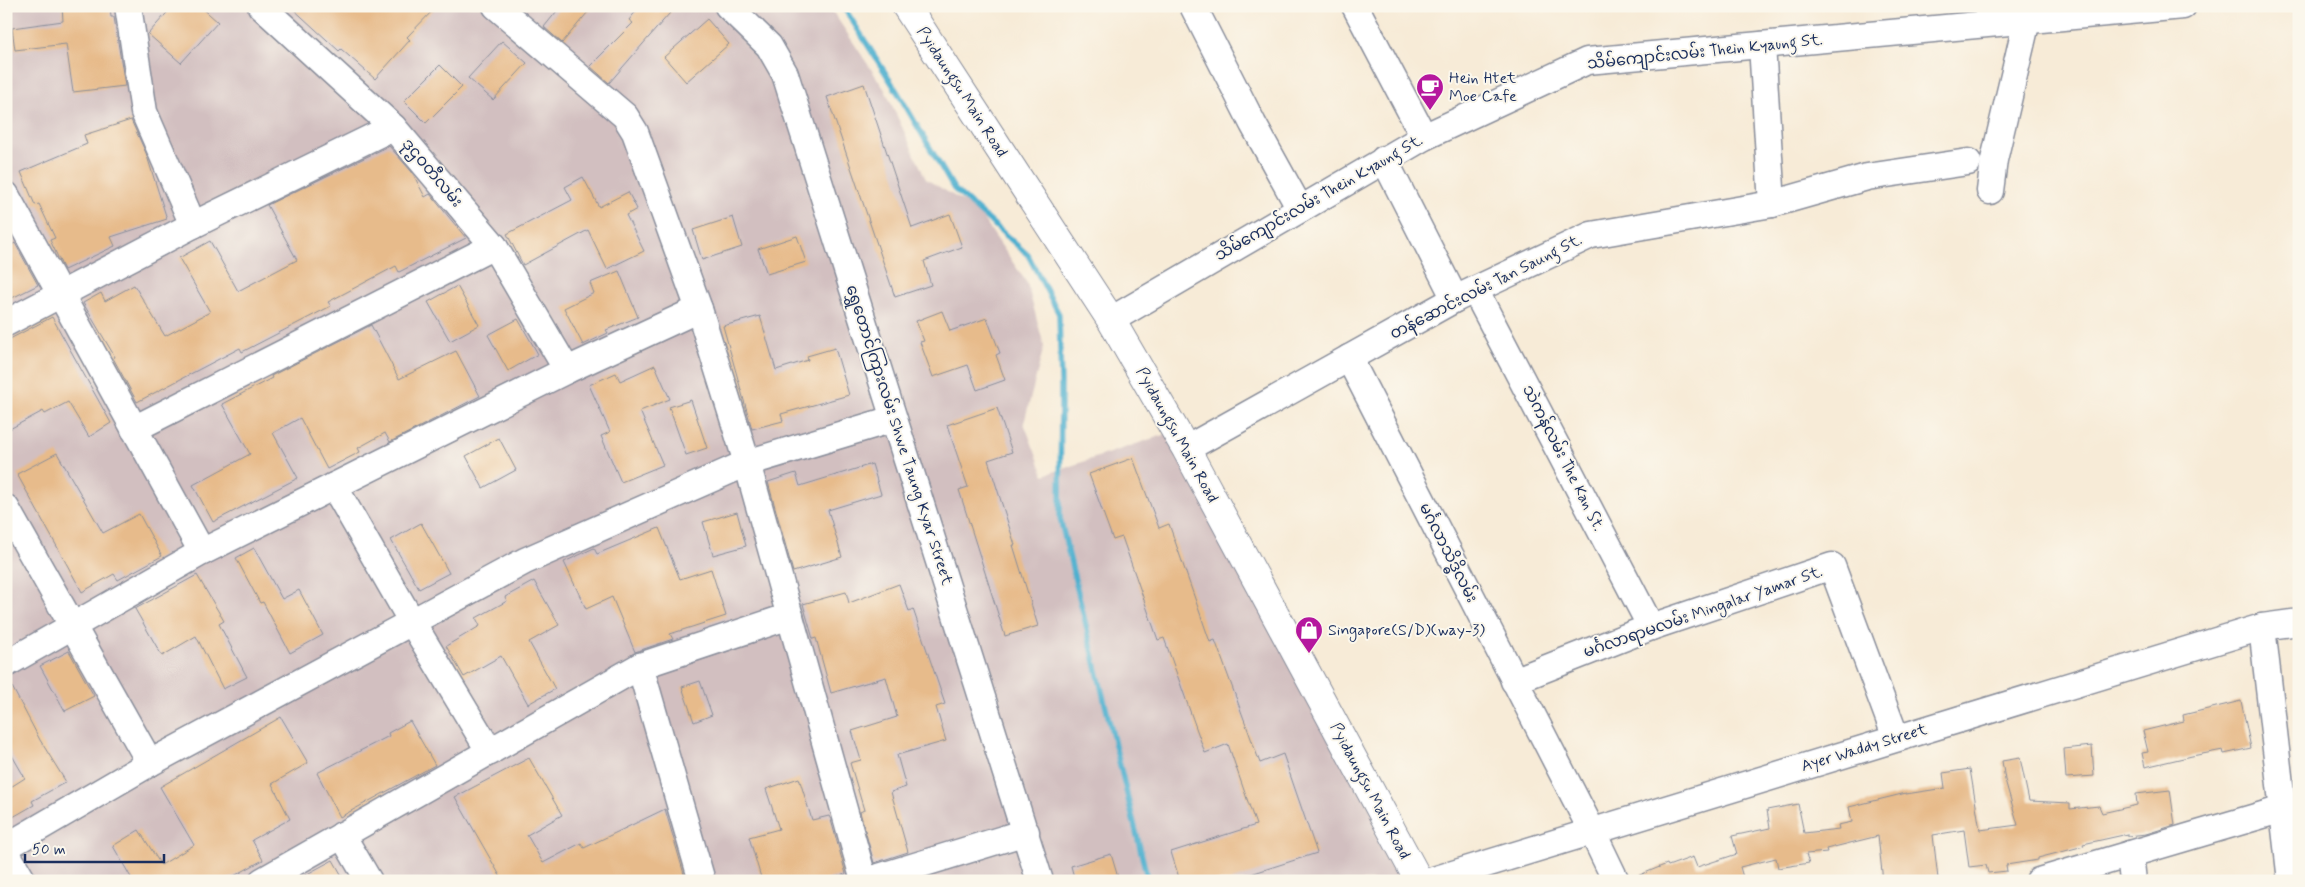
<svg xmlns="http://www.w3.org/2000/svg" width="2305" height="887" viewBox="0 0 2305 887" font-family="Mynerve,'Noto Sans Myanmar',sans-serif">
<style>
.industrial{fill:#d2bfc0}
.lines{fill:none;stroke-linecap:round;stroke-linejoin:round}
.stream{stroke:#50b0cf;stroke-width:5.5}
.building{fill:#e7bb8b}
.minor-casing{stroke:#898d9a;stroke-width:29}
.major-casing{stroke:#898d9a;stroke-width:30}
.minor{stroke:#fff;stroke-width:26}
.major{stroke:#fff;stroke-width:28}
.labels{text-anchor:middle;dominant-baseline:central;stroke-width:4;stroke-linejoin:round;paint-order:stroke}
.street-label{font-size:16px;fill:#1b2f5e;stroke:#fbf7ec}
.poi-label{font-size:16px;fill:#1b2f5e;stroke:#fbf7ec;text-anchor:start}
</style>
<rect width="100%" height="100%" fill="#fbf7ec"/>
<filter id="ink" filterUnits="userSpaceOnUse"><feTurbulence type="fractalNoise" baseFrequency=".02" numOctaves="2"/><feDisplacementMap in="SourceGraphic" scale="10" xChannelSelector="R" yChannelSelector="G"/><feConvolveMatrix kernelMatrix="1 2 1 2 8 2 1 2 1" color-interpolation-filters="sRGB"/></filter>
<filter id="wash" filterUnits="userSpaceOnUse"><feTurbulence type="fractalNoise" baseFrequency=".0096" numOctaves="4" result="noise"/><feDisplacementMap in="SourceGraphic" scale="20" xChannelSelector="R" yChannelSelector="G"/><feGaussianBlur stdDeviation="1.12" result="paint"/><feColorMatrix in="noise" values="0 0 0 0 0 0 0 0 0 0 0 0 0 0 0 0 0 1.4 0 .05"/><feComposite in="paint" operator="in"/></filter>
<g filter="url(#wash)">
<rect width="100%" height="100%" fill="#f7ebd7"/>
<polygon class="industrial" points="6,6 829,6 885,90 926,179 977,210 1027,283 1044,346 1024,423 1044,475 1175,431 1419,881 6,881"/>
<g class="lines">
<polyline class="stream" points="843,6 898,93 954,189 1028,255 1059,314 1061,383 1060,518 1148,881"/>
</g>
<g id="blocks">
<g class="building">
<polygon points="62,6 110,6 111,17 114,17 125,86 73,92 66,44 15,50 12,28 63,21"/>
<polygon points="173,6 200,6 218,22 181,63 148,34"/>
<polygon points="290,6 437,6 407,37 410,40 375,79 341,49 339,51"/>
<polygon points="561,6 593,6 562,43 544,27"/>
<polygon points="640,6 676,6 609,83 590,66 633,23 629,20"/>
<polygon points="707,19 729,44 686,82 664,57"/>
<polygon points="502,41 527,63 493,100 468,78"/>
<polygon points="440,65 462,87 426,123 404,101"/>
<polygon points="864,84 912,228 950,214 962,247 924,261 931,285 895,297 827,97"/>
<polygon points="131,120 146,153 167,219 111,237 115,246 64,270 50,240 55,238 39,204 35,205 21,172 87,144 84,135"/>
<polygon points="389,146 412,172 425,197 430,194 466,238 399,272 396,266 328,302 331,306 298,323 242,352 240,348 137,402 113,358 115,357 83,303 101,293 105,301 134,285 165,336 210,312 179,258 210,241 238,291 297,260 267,205"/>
<polygon points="583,177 599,207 628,192 637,209 626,215 644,251 607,269 588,230 523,265 507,234 572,200 565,187"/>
<polygon points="733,217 742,247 702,260 693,230"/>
<polygon points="797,236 806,262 767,274 758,249"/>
<polygon points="15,243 38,285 6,301 6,248"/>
<polygon points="619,271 638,317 606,330 608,333 583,345 564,308 594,293 590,283"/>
<polygon points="457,286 479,325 450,341 428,302"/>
<polygon points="942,311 950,331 987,318 1000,353 996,355 1005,380 977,390 968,365 933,377 920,342 924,341 916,321"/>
<polygon points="760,316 776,370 808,360 807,356 835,348 849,395 781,414 783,421 752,429 723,326"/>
<polygon points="52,317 111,423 89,437 68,402 45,414 43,411 6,431 6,341"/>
<polygon points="518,319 538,354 508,371 488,335"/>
<polygon points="371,325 399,379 456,351 480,396 390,442 385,433 358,448 360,452 327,469 300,418 273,433 298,478 213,522 193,485 250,454 222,404 272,378 271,376"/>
<polygon points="655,365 670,399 640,411 663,465 621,482 601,436 610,432 589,385 616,373 620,381"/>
<polygon points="691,400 707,448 686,455 669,407"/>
<polygon points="997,408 1012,452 988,460 1015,545 1013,545 1038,626 1005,636 959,490 968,487 947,425"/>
<polygon points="499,438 516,470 483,488 466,456"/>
<polygon points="57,453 103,533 139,514 162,556 118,580 114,574 82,592 17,474"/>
<polygon points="1133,458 1159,528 1169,524 1210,642 1215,640 1260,763 1283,754 1317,853 1229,881 1180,881 1171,852 1256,825 1228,744 1205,753 1164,638 1158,640 1122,537 1113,540 1089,474"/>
<polygon points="872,464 881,494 828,510 842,557 793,572 768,482 796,473 800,486"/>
<polygon points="737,512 746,546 713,555 703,522"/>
<polygon points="421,523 449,573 419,589 391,540"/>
<polygon points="659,528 680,579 711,569 726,616 670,634 673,639 635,652 612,597 586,609 564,562 594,548 597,554"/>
<polygon points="254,548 282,599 299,590 323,635 290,653 263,602 260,603 236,558"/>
<polygon points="197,575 224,621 219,624 247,677 223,689 196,636 162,656 135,609"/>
<polygon points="534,581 559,625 529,642 555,689 528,704 501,656 464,677 446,646 480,626 476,618 507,601 505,597"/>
<polygon points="899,584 909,611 913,609 945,704 936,707 946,741 897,755 906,787 891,792 908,852 874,863 860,812 864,810 850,763 861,760 852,731 897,717 886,677 831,693 816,638 813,639 803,604 846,592 849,603"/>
<polygon points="69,651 94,696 65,711 40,666"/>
<polygon points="6,679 8,679 40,740 66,782 32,801 34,805 6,821 6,790 25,778 6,745"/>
<polygon points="700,681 712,715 694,722 682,687"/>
<polygon points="2241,701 2251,748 2224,754 2223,750 2192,756 2145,767 2142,753 2148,752 2143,731 2184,721 2183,715"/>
<polygon points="281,717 308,763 272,784 290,819 252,840 263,860 225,881 133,881 113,846 139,830 161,865 194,845 160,787"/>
<polygon points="410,721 435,765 340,817 317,773 389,736 388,733"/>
<polygon points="2092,746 2094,776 2066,778 2064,749"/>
<polygon points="529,758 562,815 527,835 543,863 581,843 584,848 665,809 686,881 503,881 455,797"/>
<polygon points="2020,758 2029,801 2070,803 2070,809 2099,806 2102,813 2137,805 2136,794 2170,790 2175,825 2146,834 2128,836 2128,834 2083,844 2084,846 2038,858 2038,860 2006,865 2007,871 1988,873 1986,865 1969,867 1964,830 1933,835 1938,879 1923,881 1883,881 1878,836 1826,849 1827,852 1806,854 1809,863 1778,868 1776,858 1740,867 1744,881 1631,881 1630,879 1667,864 1668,866 1693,857 1697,867 1737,854 1732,836 1770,828 1767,810 1798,804 1804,833 1839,829 1838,825 1852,822 1849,807 1906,793 1906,794 1945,788 1943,773 1970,769 1980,830 2018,825 2005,780 2002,761"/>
<polygon points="799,778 812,820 829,816 831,820 846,874 822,881 762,881 749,837 779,829 766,789"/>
<polygon points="1111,854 1119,881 1075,881 1071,866"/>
<polygon points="333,860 345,881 294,881"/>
</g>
</g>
</g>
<g filter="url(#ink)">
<use href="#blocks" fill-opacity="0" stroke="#898d9a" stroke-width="1"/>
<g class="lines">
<g class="minor-casing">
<g id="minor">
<polyline points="128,6 144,112 193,225"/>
<polyline points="261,6 393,127 494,246 567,370"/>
<polyline points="496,6 625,116 635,132 699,309 747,463 864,881"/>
<polyline points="728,6 769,46 785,74 1040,881"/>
<polyline points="1193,6 1253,124 1300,209"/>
<polyline points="1355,6 1424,137"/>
<polyline points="1384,159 1455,299"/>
<polyline points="1990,191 1994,160 2027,20"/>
<polyline points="6,195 202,552"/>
<polyline points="1772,204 1867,177 1968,162"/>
<polyline points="1475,290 1651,627"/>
<polyline points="1111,320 1424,137 1587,61 2183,6"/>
<polyline points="6,323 193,225 393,127"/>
<polyline points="1349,358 1592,831 1616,881"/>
<polyline points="134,429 494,246"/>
<polyline points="1186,449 1455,299 1591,235 1772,204 1762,45"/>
<polyline points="334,486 412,622 490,752"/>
<polyline points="6,508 150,763"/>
<polyline points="2262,627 2291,881"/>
<polyline points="6,664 202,552 567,370 699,309"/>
<polyline points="640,666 702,881"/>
<polyline points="1514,681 1651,627 1832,566 1896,738"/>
<polyline points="342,835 369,881"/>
<polyline points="6,847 150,763 525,561 747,463 893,419"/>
<polyline points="6,852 23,881"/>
<polyline points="2130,854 2133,881"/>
<polyline points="262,881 640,666 790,616"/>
<polyline points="866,881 1026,832"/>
<polyline points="1430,881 2262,627 2299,622"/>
<polyline points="2039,881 2283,809 2299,807"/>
</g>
</g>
<g class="major-casing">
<polyline id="major" points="906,6 1111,320 1186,449 1419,881"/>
</g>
<use href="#minor" class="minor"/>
<use href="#major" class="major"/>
</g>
</g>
<defs>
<g id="cafe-pin" transform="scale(1.4375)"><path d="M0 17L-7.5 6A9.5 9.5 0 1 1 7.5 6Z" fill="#b5179e" stroke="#fbf7ec"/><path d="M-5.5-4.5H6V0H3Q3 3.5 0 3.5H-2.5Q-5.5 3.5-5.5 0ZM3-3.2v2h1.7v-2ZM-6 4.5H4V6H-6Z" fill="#fff"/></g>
<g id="shop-pin" transform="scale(1.4375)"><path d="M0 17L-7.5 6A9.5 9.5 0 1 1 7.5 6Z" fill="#b5179e" stroke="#fbf7ec"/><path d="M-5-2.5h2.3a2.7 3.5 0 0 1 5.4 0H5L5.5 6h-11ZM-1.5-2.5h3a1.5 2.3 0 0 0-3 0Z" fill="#fff"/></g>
</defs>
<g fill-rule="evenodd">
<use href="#cafe-pin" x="1430" y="87"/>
<use href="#shop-pin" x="1309" y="630"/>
</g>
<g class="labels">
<g class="street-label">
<text transform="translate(1705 52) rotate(-6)">သိမ်ကျောင်းလမ်း Thein Kyaung St.</text>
<text transform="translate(962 92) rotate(57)">Pyidaungsu Main Road</text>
<text transform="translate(432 173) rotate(50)">ဒုဌဝတီလမ်း</text>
<text transform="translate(1319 198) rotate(-30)">သိမ်ကျောင်းလမ်း Thein Kyaung St.</text>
<text transform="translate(1486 287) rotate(-27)">တန်ဆောင်းလမ်း Tan Saung St.</text>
<text transform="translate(899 435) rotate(72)">ရွှေတောင်ကြားလမ်း Shwe Taung Kyar Street</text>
<text transform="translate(1177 435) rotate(61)">Pyidaungsu Main Road</text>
<text transform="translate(1563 458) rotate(63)">သဲကန်လမ်း The Kan St.</text>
<text transform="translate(1448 553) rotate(63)">မင်္ဂလာသိဒ္ဓိလမ်း</text>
<text transform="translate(1703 612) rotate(-19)">မင်္ဂလာရာမလမ်း Mingalar Yamar St.</text>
<text transform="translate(1864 748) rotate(-17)">Ayer Waddy Street</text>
<text transform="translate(1370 791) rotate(62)">Pyidaungsu Main Road</text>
</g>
<g class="poi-label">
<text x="1449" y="78">Hein Htet<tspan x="1449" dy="18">Moe Cafe</tspan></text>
<text x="1328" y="630">Singapore(S/D)(way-3)</text>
</g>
</g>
<rect width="2305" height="887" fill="none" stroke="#fbf7ec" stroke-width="25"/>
<path d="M25 854v8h139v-8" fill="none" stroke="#1b2f5e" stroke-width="2.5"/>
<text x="32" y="854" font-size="15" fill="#1b2f5e" stroke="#fbf7ec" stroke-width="4" paint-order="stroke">50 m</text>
</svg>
